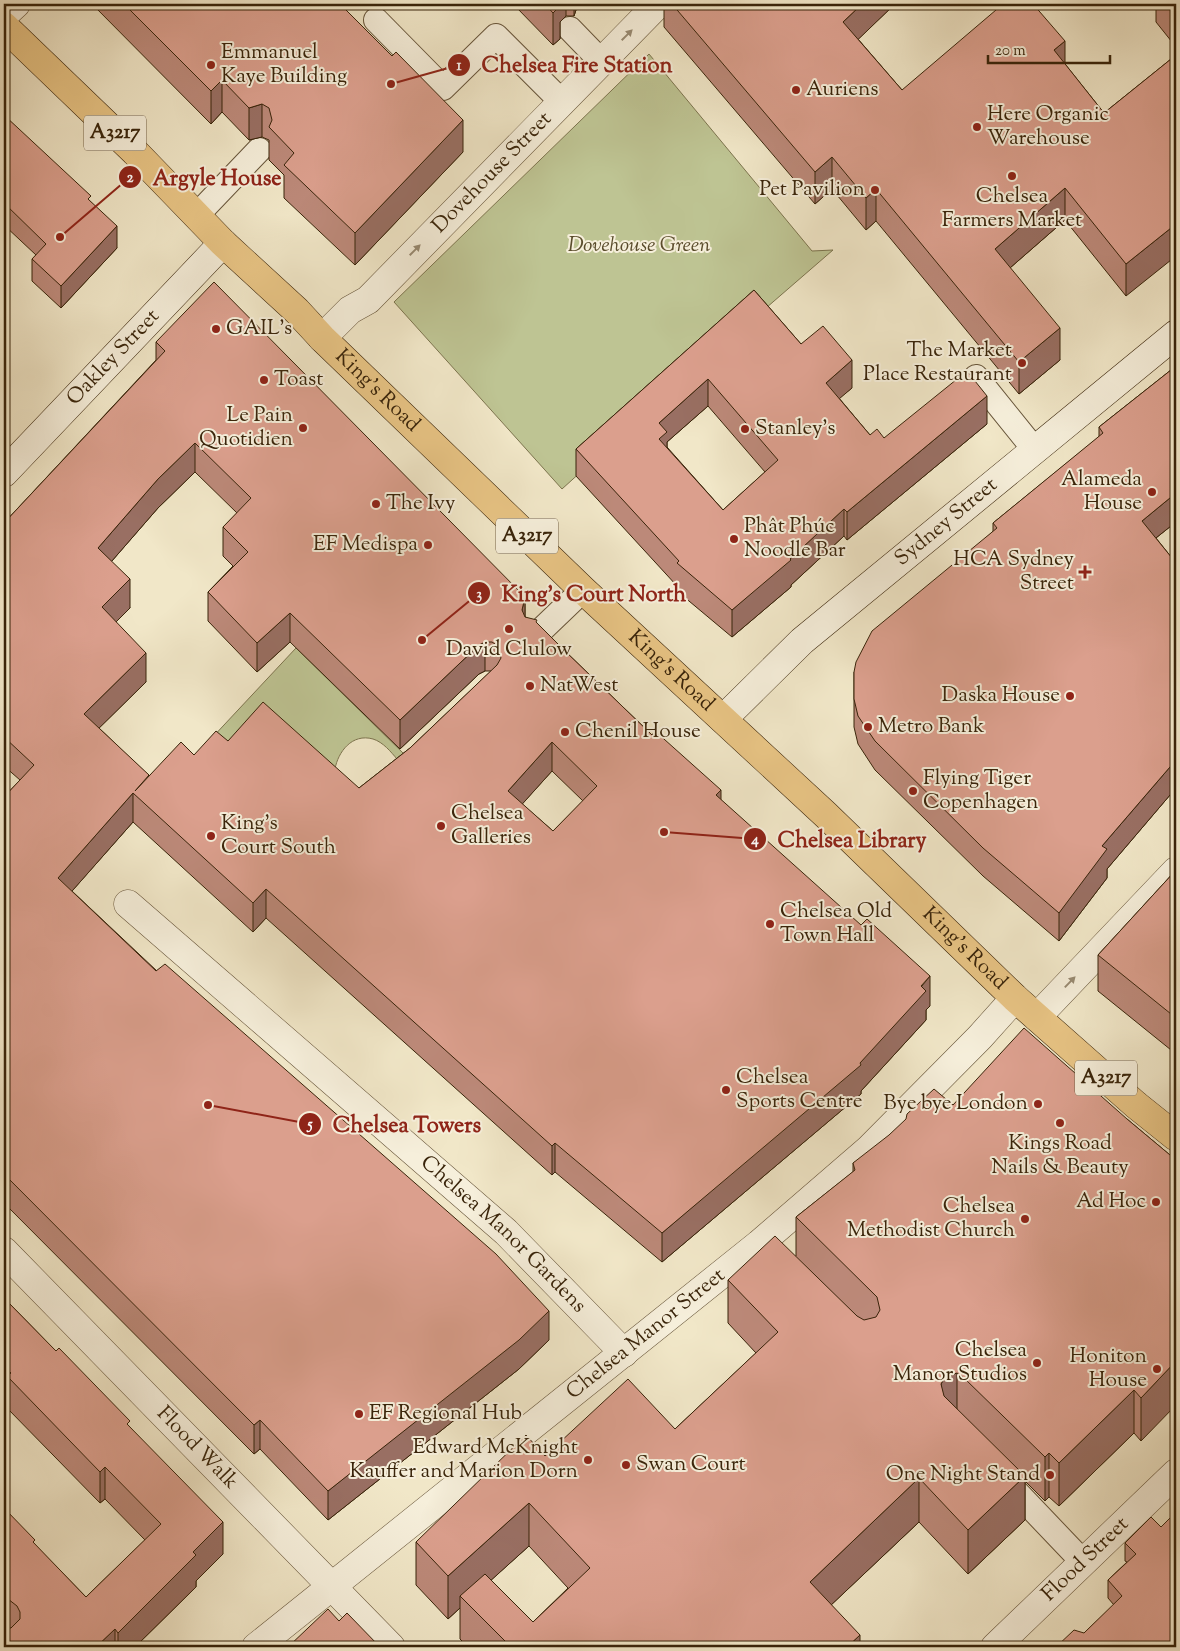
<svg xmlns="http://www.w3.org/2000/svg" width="1180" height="1651" viewBox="0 0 1180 1651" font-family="'Sorts Mill Goudy',serif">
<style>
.green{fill:#bec493;stroke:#7c744e}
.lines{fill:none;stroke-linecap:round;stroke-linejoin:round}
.service-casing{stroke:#67553a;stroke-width:26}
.minor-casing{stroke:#67553a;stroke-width:29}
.secondary-casing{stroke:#39240a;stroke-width:29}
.primary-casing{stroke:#39240a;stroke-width:29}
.service{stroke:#f6efdb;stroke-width:24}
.minor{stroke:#f6efdb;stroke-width:28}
.secondary{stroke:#f6efdb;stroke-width:28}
.primary{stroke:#e8c484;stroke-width:28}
.wall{fill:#bc8979;stroke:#39240a;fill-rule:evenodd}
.shaded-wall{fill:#996f63;stroke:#39240a}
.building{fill:#db9f8d;stroke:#39240a;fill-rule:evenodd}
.oneway{fill:#988a72}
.poi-dot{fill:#8f2418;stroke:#f6efdb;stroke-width:2}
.labels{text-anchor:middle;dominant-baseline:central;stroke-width:4;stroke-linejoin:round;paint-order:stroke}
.shield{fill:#f6efdb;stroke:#726149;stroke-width:1}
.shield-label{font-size:20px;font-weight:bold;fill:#39240a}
.poi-label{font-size:21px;fill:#39240a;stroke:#f6efdb;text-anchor:start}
.street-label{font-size:21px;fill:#39240a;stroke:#f6efdb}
.park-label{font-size:21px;font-style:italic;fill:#5a4c2c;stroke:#f6efdb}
.leader{fill:none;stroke:#8f2418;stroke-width:2}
.callout-dot{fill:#8f2418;stroke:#f6efdb;stroke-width:2}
.mark-label{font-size:15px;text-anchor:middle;font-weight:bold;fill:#fff}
.callout-label{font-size:22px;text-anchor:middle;font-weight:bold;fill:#8f2418;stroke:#f6efdb;stroke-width:4;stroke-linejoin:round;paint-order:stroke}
</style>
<rect width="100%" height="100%" fill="#f1e7c8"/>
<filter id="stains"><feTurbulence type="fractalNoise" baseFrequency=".004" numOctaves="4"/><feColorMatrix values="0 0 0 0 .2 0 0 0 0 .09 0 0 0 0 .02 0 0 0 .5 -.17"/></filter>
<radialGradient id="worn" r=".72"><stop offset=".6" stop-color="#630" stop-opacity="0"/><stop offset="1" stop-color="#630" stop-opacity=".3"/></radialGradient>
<g class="green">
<polygon points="649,54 812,251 833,250 669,392 562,489 394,302"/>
<path d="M296,648L404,754L397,759C391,752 383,742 373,739C352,733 338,752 335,769L181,771Z"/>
</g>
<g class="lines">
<g class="service-casing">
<g id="service">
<polyline points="376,20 443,88 496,36 562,102"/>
<polyline points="570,29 601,61"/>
<polyline points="196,216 259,150"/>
<polyline points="976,377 1034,449"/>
<polyline points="535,636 583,590"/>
<polyline points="1002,1477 1083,1562"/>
</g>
</g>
<g class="minor-casing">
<g id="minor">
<polyline points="4,15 16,4"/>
<path id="s1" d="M322,338L350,310L368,300L658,4"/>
<path id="s2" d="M128,904L506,1232L624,1353"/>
<polyline points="1037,1017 1176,871"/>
<path id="s3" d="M4,1251L391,1647"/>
<path id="s4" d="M256,1647L759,1244L869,1149L980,1037L1015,998"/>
<path id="s5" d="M995,1647L1176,1473"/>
</g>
</g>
<g class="secondary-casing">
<g id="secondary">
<path id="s6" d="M4,473L223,243"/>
<path id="s7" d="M723,719L802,641L1176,334"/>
</g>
</g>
<g class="primary-casing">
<g id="primary">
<path id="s8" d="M4,26L135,152L223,243L297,311L322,338L583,590L826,815L1015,998L1136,1105L1176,1137"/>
</g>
</g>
<use href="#service" class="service"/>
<use href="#minor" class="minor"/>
<use href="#secondary" class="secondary"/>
<use href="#primary" class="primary"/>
</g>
<g class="wall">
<polygon points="92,4 340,4 463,152 355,265 284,198 284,175 269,160 269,140 262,137 249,140 222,112 211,124"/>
<polygon points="516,4 578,4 574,16 566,16 560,22 560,39 553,45 516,7"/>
<polygon points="664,4 895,4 858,39 902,90 1065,64 1104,113 1176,55 1126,296 1065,220 1010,268 1060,360 1019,394 876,221 866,230 832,189 815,204 664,27"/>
<polygon points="1156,4 1176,4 1176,47 1156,22"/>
<polygon points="4,115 91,202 117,248 61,308 32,281 32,259 36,255 4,225"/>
<path d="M754,290L801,344L852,388L839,398L870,435L884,438L987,424L847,540L844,536L791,585V587L732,637L677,591V586L576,476V449ZM708,406L765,472L723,510L667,447V442Z"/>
<path d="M156,342L525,597V617L537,623L565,651L652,735L721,800L930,1006L926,1010V1020L861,1091V1094L662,1262L555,1172L552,1175L266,918L253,932L133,822L72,891L549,1340L519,1369L328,1520L260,1449L254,1454L4,1203V797L20,780L4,766V523L156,360ZM195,472L237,513L223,527V556L233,566L208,592V621L257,672L290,642L400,749L479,674L485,671H491L410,748L359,788L228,741L194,755L149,776L99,728L146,682L116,622L130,608L111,562L158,508ZM552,771L583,801L553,831L522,804Z"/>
<polygon points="1176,366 1176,522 1156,538 1176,563 1176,789 1176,788 1107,869 1107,878 1059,941 983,876 875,770 858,744 854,727 854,672 993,531 993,523 1099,437 1099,427"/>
<polygon points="1176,870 1176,1054 1098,991 1098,955"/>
<path d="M953,1105L1127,1119L1176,1160L1141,1441L1134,1433L1059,1506L1049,1497L1045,1501L1025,1481V1520L968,1574L919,1522L831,1605L860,1647H468L460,1639V1608L448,1619L416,1585V1542L545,1456L675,1429L756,1353L728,1323V1280L796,1256V1217L853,1172V1163ZM529,1546L568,1588L533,1622L491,1580Z"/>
<polygon points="4,1298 130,1427 223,1554 196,1581 196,1587 135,1647 4,1647 4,1508 35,1545 86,1597 145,1540 105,1499 100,1503 7,1408 7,1401 4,1398"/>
<polygon points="1161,1527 1176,1647 1084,1633 1114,1605 1108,1598 1108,1580 1127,1562 1125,1561 1125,1543"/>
</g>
<g class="shaded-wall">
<polygon points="557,4 566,4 566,16 560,22 560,39 553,45 553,13"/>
<polygon points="574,4 578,4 574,16"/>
<polygon points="862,4 895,4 843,54 843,22"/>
<polygon points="1065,41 1065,73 1054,50"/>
<polygon points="222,80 222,112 211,124 211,91"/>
<polygon points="262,104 262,137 249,140 249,108"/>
<polygon points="463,120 463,152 355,265 355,233"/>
<polygon points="832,157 832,189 815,204 815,172"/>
<polygon points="1065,188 1065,220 995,281 995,249"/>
<polygon points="876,189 876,221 866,230 866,198"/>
<polygon points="1176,224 1176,256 1126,296 1126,264"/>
<polygon points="117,226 117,248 61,308 61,286"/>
<polygon points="1060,328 1060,360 1019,394 1019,362"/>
<polygon points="852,360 852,388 826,410 826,383"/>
<polygon points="708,379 708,406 667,442 667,459 659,466 659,423"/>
<polygon points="987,396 987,424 847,540 847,512"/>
<polygon points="195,443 195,472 158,508 98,577 98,548 158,479"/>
<polygon points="1176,493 1176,522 1142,549 1142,521"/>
<polygon points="844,509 844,536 791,585 791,587 732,637 732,610 790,559"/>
<polygon points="130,579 130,608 102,636 102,607"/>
<polygon points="525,597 525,626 522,610"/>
<polygon points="290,613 290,642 257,672 257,643"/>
<polygon points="485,642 485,671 479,674 400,749 400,720 479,645"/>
<polygon points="146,653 146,682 84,743 84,714"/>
<polygon points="552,742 552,771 508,820 508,791"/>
<polygon points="1176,760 1176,788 1107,869 1107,878 1059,941 1059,913 1102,846"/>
<polygon points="721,790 721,819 716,795"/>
<polygon points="133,793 133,822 58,907 58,878"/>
<polygon points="266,889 266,918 253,932 253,903"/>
<polygon points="930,976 930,1006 926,1010 926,1020 861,1091 861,1094 662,1262 662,1233 860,1063"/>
<polygon points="555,1143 555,1172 552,1175 552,1146"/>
<polygon points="549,1311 549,1340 519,1369 328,1520 328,1491"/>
<polygon points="1176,1361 1176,1405 1141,1441 1141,1398"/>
<polygon points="957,1373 957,1417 945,1420 941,1384 945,1377"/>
<polygon points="1134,1390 1134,1433 1059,1506 1059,1463"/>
<polygon points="260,1420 260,1449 254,1454 254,1425"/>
<polygon points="1049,1453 1049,1497 1045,1501 1045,1457"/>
<polygon points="105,1467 105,1499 100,1503 100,1472"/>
<polygon points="1025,1476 1025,1520 968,1574 968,1530"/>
<polygon points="919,1478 919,1522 810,1625 810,1582"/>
<polygon points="529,1503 529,1546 467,1602 460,1596 460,1608 448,1619 448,1576"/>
<polygon points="223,1522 223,1554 196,1581 196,1587 135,1647 118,1647 118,1633 193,1552"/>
<polygon points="115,1629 115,1647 96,1647"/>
<polygon points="860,1635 860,1647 847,1647"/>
</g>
<g class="building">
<polygon points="124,4 340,4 392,56 396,52 463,120 355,233 284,165 294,153 269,127 272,120 269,108 262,104 249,108 222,80 211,91"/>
<polygon points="545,4 559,4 560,6 553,13"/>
<polygon points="672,4 862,4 843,22 902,90 1003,4 1033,4 1065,41 1054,50 1104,113 1176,55 1176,224 1126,264 1065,188 995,249 1060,328 1019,362 876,189 866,198 832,157 815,172"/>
<polygon points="1167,4 1176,4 1176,15"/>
<polygon points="4,115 91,196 88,199 117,226 61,286 32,259 46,244 4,203"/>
<path d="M214,282L525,597L522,610L525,617L537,620L536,622L565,651L652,735L655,731L721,790L716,795L861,925L867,919L930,976L921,986L926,991L860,1063L861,1065L662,1233L555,1143L552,1146L266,889L253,903L133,793L58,878L156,971L165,964L496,1254L549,1311L519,1340L328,1491L260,1420L254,1425L4,1174V797L34,765L4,737V523L165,351L156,342ZM195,443L251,498L223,527L248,552L208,592L257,643L290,613L400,720L479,645L485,642H492L498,646L501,658L497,665L410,748L359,788L263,702L228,741L216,731L194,755L181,742L135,791L149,775L84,714L146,653L102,607L130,579L98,548L158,479ZM552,742L597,786L553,831L508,791Z"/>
<path d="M754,290L801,344L823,326L852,360L826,383L870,435L877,429L884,438L967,371L987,396L847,512L844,509L790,559L791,560L732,610L677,563L679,561L576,449ZM708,379L778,460L723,510L659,439L667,432L659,423Z"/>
<polygon points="1176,366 1176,493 1142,521 1176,563 1176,760 1102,846 1107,849 1059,913 983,848 875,741 858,716 854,699 854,672 856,662 872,631 997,528 993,523 1103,433 1099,427"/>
<polygon points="1176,870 1176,1018 1098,955"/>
<polygon points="1024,1028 1127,1119 1176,1160 1176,1361 1141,1398 1134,1390 1059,1463 1049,1453 1045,1457 963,1377 957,1373 945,1377 941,1384 944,1396 1025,1476 968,1530 919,1478 810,1582 860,1635 847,1647 511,1647 460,1596 485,1574 533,1622 590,1568 529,1503 448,1576 416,1542 526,1435 545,1456 628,1379 675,1429 778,1332 728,1280 775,1236 857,1316 864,1320 876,1317 880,1310 877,1297 796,1217 855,1170 853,1163 889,1135 906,1119 907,1114 934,1089 953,1105"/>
<polygon points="4,1298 56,1351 59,1348 130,1421 127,1424 223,1522 193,1552 196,1555 118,1633 115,1629 96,1647 4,1647 4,1628 11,1628 20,1619 20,1612 17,1606 8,1599 4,1599 4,1508 35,1540 33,1542 86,1597 161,1524 105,1467 100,1472 7,1376 11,1373 4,1366"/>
<polygon points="1176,1512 1176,1647 1056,1647 1074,1630 1084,1633 1122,1596 1108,1580 1136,1554 1125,1543 1151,1517 1161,1527"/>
<polygon points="328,1609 339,1621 347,1613 380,1647 288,1647"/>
</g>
<defs><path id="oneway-solid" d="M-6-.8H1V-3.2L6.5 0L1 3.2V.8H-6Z" transform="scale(1.25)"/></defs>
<g class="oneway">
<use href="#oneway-solid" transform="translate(627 35) rotate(-45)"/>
<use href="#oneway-solid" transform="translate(415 250) rotate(-45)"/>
<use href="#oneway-solid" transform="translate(1070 982) rotate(-46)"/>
</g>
<g class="poi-dot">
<circle cx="211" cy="65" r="5"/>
<circle cx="796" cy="90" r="5"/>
<circle cx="977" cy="127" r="5"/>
<circle cx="1012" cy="176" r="5"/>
<circle cx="875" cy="190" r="5"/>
<circle cx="216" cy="329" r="5"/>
<circle cx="1022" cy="363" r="5"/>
<circle cx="264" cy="380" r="5"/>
<circle cx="303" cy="428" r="5"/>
<circle cx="745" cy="429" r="5"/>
<circle cx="1152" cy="492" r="5"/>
<circle cx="376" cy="504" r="5"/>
<circle cx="734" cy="539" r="5"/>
<circle cx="428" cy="545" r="5"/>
<path d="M1082.5 564.5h5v5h5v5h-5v5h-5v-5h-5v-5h5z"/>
<circle cx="509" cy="629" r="5"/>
<circle cx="530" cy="686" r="5"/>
<circle cx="1070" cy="696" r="5"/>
<circle cx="868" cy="727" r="5"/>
<circle cx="565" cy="732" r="5"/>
<circle cx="913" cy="791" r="5"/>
<circle cx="441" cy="826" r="5"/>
<circle cx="211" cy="836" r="5"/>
<circle cx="770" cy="924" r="5"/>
<circle cx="726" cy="1090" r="5"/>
<circle cx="1038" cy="1104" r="5"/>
<circle cx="1060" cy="1123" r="5"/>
<circle cx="1156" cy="1202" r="5"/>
<circle cx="1025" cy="1219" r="5"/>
<circle cx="1037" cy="1363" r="5"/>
<circle cx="1157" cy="1369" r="5"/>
<circle cx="359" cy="1414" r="5"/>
<circle cx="588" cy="1460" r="5"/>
<circle cx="626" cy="1465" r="5"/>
<circle cx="1050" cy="1475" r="5"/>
</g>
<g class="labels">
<g class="shield">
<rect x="84" y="115.5" width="62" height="35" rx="4"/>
<rect x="496" y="518.5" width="62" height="35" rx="4"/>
<rect x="1075" y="1060.5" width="62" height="35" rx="4"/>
</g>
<g class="shield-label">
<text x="115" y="133">A3217</text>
<text x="527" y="536">A3217</text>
<text x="1106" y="1078">A3217</text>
</g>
<g class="poi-label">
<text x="221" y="53">Emmanuel<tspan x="221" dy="24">Kaye Building</tspan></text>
<text x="806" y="90">Auriens</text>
<text x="987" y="115">Here Organic<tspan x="987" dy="24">Warehouse</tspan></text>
<text x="865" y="190" text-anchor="end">Pet Pavilion</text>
<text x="1012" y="197" text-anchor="middle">Chelsea<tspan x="1012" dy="24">Farmers Market</tspan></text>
<text x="226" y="329">GAIL's</text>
<text x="1012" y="351" text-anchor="end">The Market<tspan x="1012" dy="24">Place Restaurant</tspan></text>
<text x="274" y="380">Toast</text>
<text x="293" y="416" text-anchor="end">Le Pain<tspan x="293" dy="24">Quotidien</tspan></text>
<text x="755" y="429">Stanley's</text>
<text x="1142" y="480" text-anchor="end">Alameda<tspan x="1142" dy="24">House</tspan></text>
<text x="386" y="504">The Ivy</text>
<text x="744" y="527">Phât Phúc<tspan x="744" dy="24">Noodle Bar</tspan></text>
<text x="418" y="545" text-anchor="end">EF Medispa</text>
<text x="1074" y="560" text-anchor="end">HCA Sydney<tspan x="1074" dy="24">Street</tspan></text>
<text x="509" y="650" text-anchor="middle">David Clulow</text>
<text x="540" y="686">NatWest</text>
<text x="1060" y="696" text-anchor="end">Daska House</text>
<text x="878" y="727">Metro Bank</text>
<text x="575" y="732">Chenil House</text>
<text x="923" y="779">Flying Tiger<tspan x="923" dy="24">Copenhagen</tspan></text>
<text x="451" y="814">Chelsea<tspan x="451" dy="24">Galleries</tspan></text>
<text x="221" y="824">King's<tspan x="221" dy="24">Court South</tspan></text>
<text x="780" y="912">Chelsea Old<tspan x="780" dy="24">Town Hall</tspan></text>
<text x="736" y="1078">Chelsea<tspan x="736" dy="24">Sports Centre</tspan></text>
<text x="1028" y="1104" text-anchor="end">Bye bye London</text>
<text x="1060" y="1144" text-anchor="middle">Kings Road<tspan x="1060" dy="24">Nails &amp; Beauty</tspan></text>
<text x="1146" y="1202" text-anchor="end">Ad Hoc</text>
<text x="1015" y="1207" text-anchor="end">Chelsea<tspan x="1015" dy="24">Methodist Church</tspan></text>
<text x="1027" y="1351" text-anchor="end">Chelsea<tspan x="1027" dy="24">Manor Studios</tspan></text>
<text x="1147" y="1357" text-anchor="end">Honiton<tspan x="1147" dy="24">House</tspan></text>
<text x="369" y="1414">EF Regional Hub</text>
<text x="578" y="1448" text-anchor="end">Edward McKnight<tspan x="578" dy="24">Kauffer and Marion Dorn</tspan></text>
<text x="636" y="1465">Swan Court</text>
<text x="1040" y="1475" text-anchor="end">One Night Stand</text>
</g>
<g class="street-label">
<text stroke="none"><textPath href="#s1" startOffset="238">Dovehouse Street</textPath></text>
<text stroke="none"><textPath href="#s6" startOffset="159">Oakley Street</textPath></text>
<text stroke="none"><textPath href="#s8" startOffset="522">King's Road</textPath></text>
<text stroke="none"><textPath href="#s7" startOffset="298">Sydney Street</textPath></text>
<text stroke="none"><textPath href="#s8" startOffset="928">King's Road</textPath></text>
<text stroke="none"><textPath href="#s8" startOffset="1332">King's Road</textPath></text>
<text stroke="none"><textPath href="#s2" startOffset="500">Chelsea Manor Gardens</textPath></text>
<text stroke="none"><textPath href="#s4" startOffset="500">Chelsea Manor Street</textPath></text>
<text stroke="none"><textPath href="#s3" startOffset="276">Flood Walk</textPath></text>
<text stroke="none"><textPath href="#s5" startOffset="126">Flood Street</textPath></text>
</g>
<g class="park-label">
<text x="639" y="246">Dovehouse Green</text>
</g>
</g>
<path class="leader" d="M391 84L459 65M60 237L130 177M422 640L479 593M664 832L755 839M208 1105L310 1124"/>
<g class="callout-dot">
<circle cx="391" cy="84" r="5"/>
<circle cx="60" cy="237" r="5"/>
<circle cx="422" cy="640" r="5"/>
<circle cx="664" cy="832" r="5"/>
<circle cx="208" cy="1105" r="5"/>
<circle cx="459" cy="65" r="12"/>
<circle cx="130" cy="177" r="12"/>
<circle cx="479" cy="593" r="12"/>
<circle cx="755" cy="839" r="12"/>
<circle cx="310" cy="1124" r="12"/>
</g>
<g class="mark-label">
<text x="459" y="70">1</text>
<text x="130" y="182">2</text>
<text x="479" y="599">3</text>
<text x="755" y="844">4</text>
<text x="310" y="1129">5</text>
</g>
<g class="callout-label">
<text x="577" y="72">Chelsea Fire Station</text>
<text x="217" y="185">Argyle House</text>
<text x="594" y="601">King's Court North</text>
<text x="852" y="847">Chelsea Library</text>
<text x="407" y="1132">Chelsea Towers</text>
</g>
<rect width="1180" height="1651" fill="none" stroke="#f1e7c8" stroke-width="20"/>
<rect x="5" y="5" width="1170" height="1641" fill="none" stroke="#39240a" stroke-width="2.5"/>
<rect x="10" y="10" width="1160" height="1631" fill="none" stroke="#39240a"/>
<path d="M988 55v8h122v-8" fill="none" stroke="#39240a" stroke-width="2.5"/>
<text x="995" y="55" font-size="15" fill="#39240a" stroke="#f6efdb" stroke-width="4" paint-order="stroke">20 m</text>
<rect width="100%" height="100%" filter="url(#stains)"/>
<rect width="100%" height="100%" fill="url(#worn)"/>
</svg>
